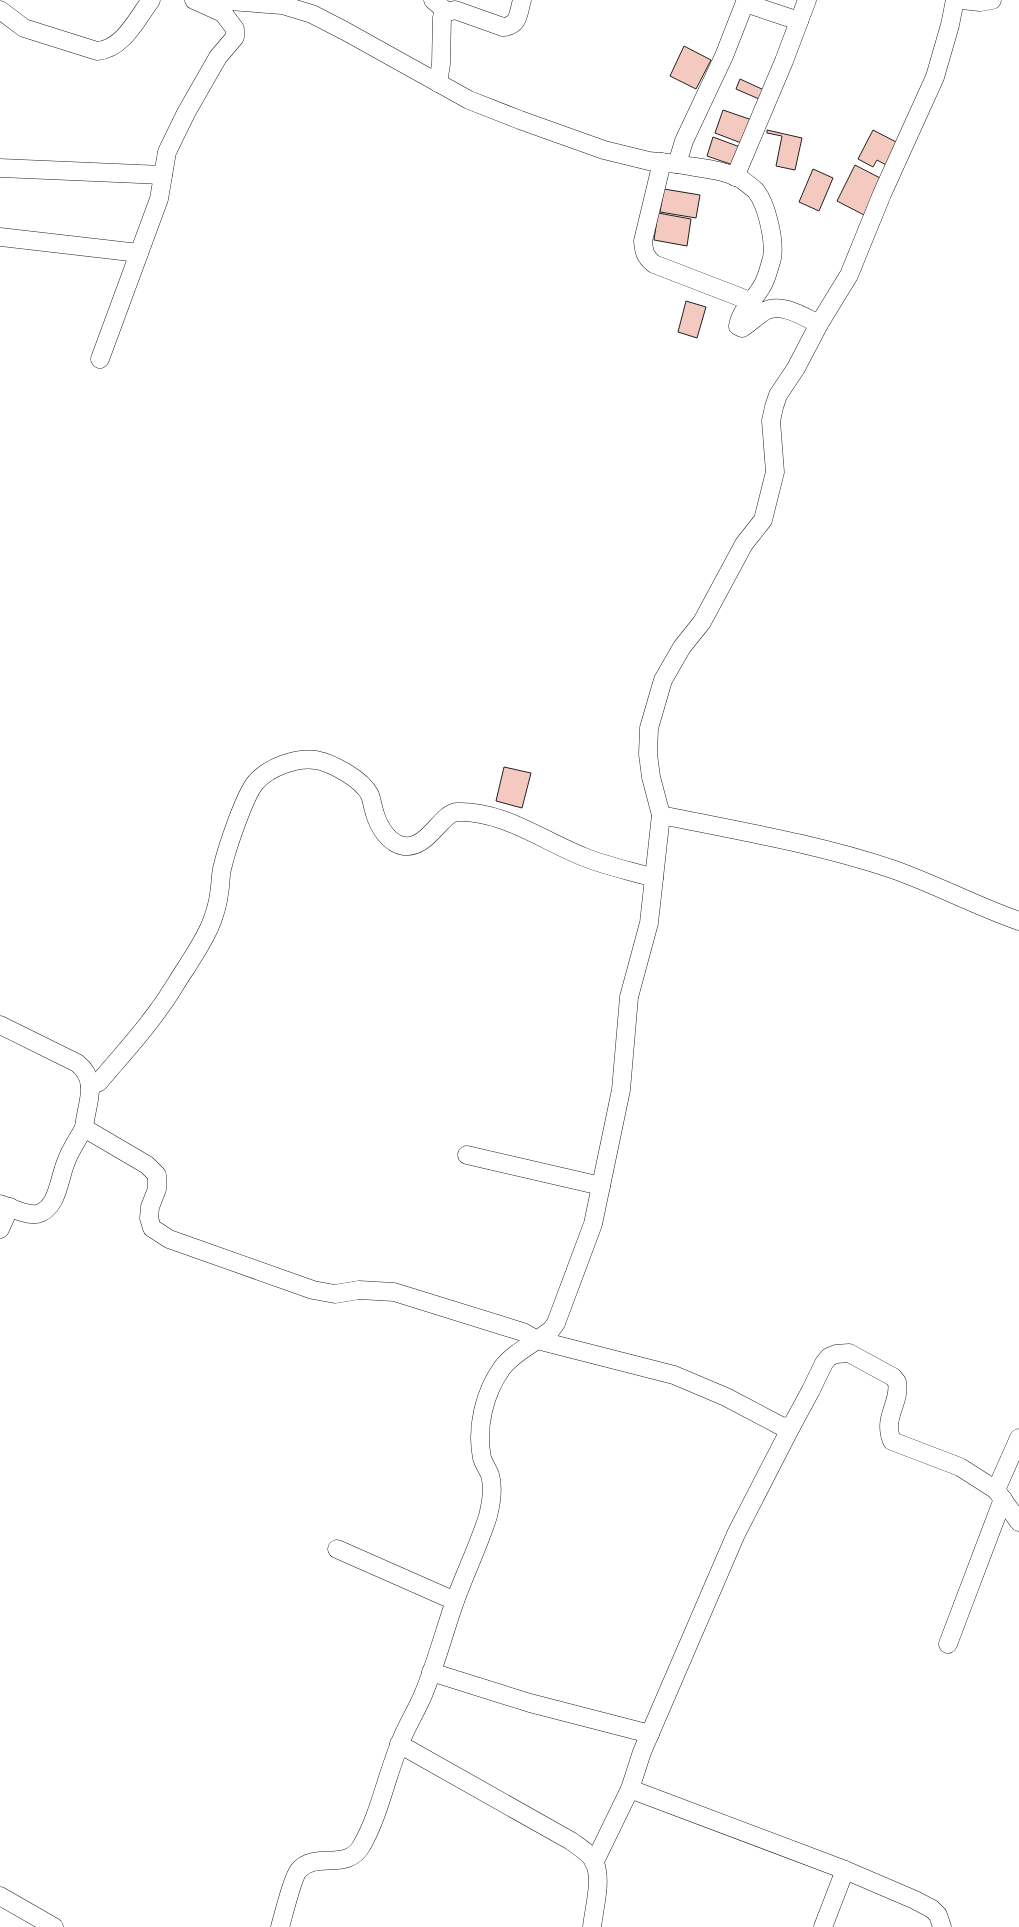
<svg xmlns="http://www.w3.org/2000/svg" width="1019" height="1927" viewBox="0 0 1019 1927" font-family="'Roboto Condensed',sans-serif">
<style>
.building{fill:#f3c9c0;stroke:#222}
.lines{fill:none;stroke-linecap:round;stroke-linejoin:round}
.minor-casing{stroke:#222;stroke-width:19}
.minor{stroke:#fff;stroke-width:18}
</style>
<rect width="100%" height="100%" fill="#fff"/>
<g class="building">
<polygon points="684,46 711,60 696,89 670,76"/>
<polygon points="740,79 764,90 759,99 736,89"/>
<polygon points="723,110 752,120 744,144 715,133"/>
<polygon points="767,130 802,138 795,170 776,166 782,136 767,133"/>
<polygon points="873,130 900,144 888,166 877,160 873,167 858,159"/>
<polygon points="713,137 740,147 733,165 707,156"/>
<polygon points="855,165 882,179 864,215 837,201"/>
<polygon points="813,169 833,178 819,211 799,202"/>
<polygon points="664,189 700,195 696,218 660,212"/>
<polygon points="658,213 691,219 687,246 654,240"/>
<polygon points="686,301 706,307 697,338 678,332"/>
<polygon points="504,767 531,773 522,808 496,801"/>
</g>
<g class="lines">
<g class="minor-casing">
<g id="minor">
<polyline points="216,0 282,5 312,14 345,31 469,100 520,120 604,150 649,161 677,164 684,141 724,56 746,0"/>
<polyline points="433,0 447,12"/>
<path d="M955,0L950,25L935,77L882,194L849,275L819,324L796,368L778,395L774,407L771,421L775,472L763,520L744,544L702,622L682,647L663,680L649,728L648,754L651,777L661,815L649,923L629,997L621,1090L593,1224L556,1323L551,1330L537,1340L674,1375L726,1397L781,1426L791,1427L811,1390L824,1363L829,1357L836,1354L849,1353L893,1377L897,1382C901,1403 882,1417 892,1441L960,1467L996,1490L1019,1522"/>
<polyline points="962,0 980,2 992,0"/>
<polyline points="745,3 799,21"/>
<path d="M0,10L24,28L97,51C123,49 136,20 151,0"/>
<path d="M438,83L441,64L442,17L447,12L455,10L503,27C519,26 518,14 522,0"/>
<path d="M662,162L643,241C644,252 645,257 654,264L750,301"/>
<path d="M677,164C698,168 722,169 741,179C745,182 752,187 756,191C767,205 775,241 772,258C770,265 768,273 765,280C759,297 741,307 738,326L742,328C750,323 757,316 765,311C781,302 804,317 819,324"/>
<polyline points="0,168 163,175"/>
<polyline points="735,177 784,61 807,0"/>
<polyline points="0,237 139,253"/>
<polyline points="100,359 159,199 167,152 186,113 218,57 235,37 235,29 223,13 194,0"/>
<path d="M661,815C739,831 817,844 892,869C935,884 976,906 1019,921"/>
<path d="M0,1025L77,1063C100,1081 86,1104 84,1128"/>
<path d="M90,1086L99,1082C119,1058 141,1035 159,1009C169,996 177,981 186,968C195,953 206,938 212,921C215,913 218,903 219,894C221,884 220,874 223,865C227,848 245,794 256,782C269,767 297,757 316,760C332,763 362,779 370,795C372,801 373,808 375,814C379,827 389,844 404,846C428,849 441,813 457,812C502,810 543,841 584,857C606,866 631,871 654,878"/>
<polyline points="467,1155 601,1186"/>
<path d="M0,1204C10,1207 26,1216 37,1214C58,1209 59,1178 66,1162C70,1150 78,1139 84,1128L147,1165L157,1175V1189L150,1207L149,1218L152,1228L169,1239L313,1290L335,1294L359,1290L394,1292L523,1332L537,1340C525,1348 511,1356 502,1368C484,1393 476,1428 482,1458C484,1464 488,1470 490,1475C494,1488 491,1504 488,1516C479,1545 465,1573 455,1601C444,1632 436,1664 423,1695C416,1712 405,1728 399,1746C386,1778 379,1815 362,1845C348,1872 315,1851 299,1870C293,1876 283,1917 280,1927"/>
<polyline points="0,1229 10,1207"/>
<polyline points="996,1490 1019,1438"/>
<polyline points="337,1549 455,1601"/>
<polyline points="948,1644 1003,1499"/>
<polyline points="431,1672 530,1703 650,1734"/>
<path d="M399,1744L571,1841C579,1847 591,1854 595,1863C602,1882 594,1908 592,1927"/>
<polyline points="630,1789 845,1870 915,1900 932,1909 938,1915 942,1927"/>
<polyline points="594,1863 630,1789 642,1752 736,1534 791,1427"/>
<polyline points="0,1896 54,1927"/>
<polyline points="823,1927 845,1870"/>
</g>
</g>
<use href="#minor" class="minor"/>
</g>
</svg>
